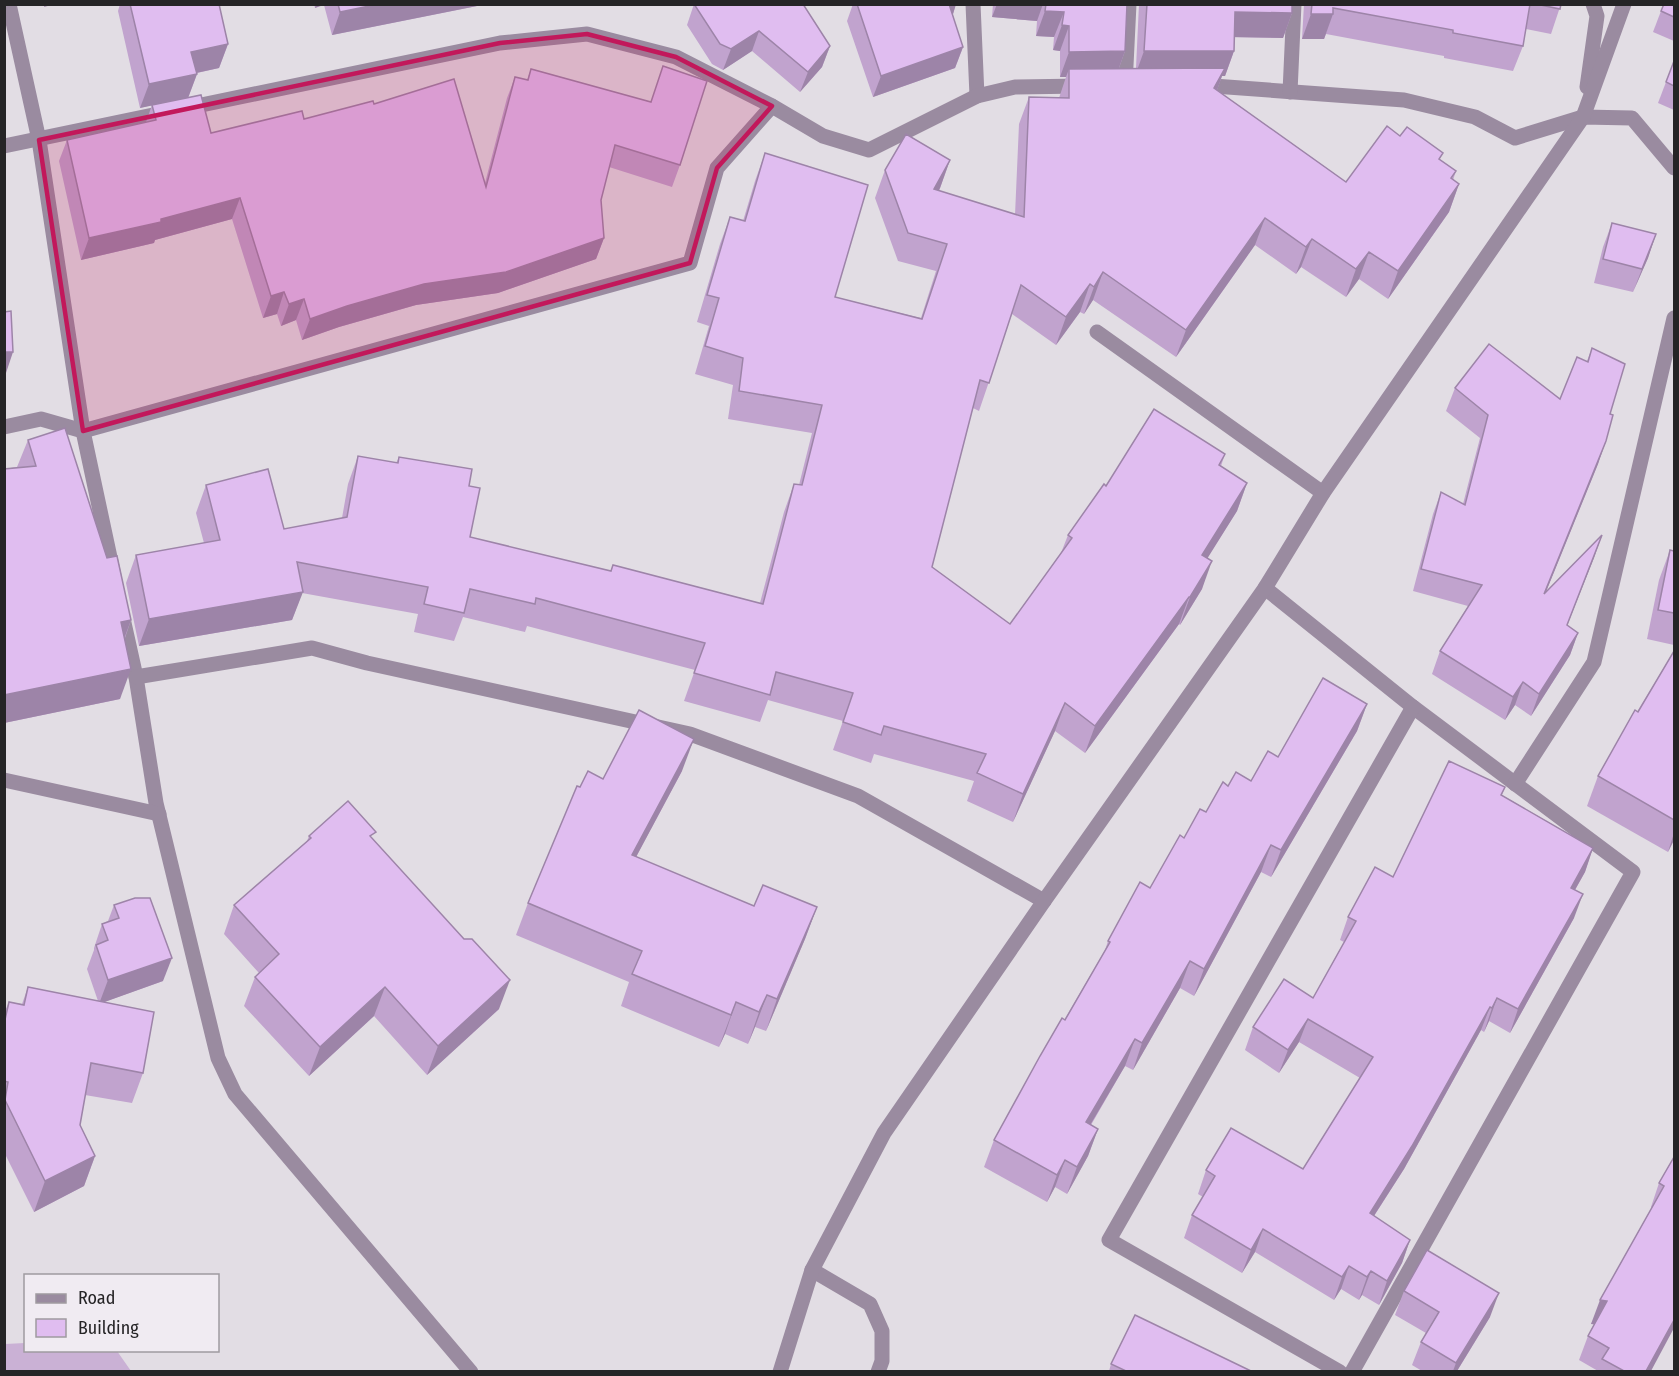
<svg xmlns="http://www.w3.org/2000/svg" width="1679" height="1376" viewBox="0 0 1679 1376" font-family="'Fira Sans Condensed',sans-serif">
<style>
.green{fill:#cab1d5}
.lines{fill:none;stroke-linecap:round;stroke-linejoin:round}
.minor{stroke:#9a8ba0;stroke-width:15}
.wall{fill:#c1a3ce}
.shaded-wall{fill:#9d84a8}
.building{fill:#e0bdf0;stroke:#9d84a8;stroke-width:1.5}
.marked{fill:#c2185b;fill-opacity:0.2;stroke:#c2185b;stroke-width:4.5;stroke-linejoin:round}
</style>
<rect width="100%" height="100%" fill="#e2dde4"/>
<polygon class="green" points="25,1343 26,1350 117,1351 131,1371 5,1371 5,1344"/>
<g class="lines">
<g class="minor">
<polyline points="9,4 39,140 83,431 114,576"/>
<polyline points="973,4 977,96"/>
<polyline points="1200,85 1404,100 1475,117 1515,138 1583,117 1632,118 1674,168"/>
<polyline points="1125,86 1129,4"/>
<polyline points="1587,87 1597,16 1593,4"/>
<polyline points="1290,92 1294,4"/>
<polyline points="4,146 500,43 587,34 676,57 772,106 823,136 869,150 977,96 1015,87 1083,86"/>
<polyline points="1097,332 1323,493"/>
<polyline points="4,427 41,419 83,431 690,263 717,168 772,106"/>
<polyline points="1265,588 1413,707 1633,872 1352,1372"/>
<polyline points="122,614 136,677 156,803 218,1058 235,1094 471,1372"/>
<polyline points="136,677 312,648 367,663 690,734 858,796 1044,901"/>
<polyline points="4,780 159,814"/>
<polyline points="1515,784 1594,662 1674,318"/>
<polyline points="812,1270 870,1304 882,1331 882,1361 878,1372"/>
<polyline points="780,1372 812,1270 884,1133 1044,901 1265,588 1323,493 1583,117 1624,4"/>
<polyline points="1340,1372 1109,1240 1413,707"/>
</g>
</g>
<g class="wall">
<polygon points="120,4 219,4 228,44 219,68 197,73 197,74 188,98 211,133 304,119 374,104 485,183 507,98 515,77 527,80 531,69 651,102 663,66 680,165 672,187 609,167 601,200 604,238 596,259 498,293 416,305 339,327 302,340 296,320 281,326 277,314 263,318 232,219 155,240 154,243 81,260 59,161 67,140 146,122 152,105 140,108 118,11"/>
<polygon points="314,4 487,4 332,35 324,5 315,8"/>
<polygon points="694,4 803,4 830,46 822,67 800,92 752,51 723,70 712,64 687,25"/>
<polygon points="853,4 956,4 953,14 952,14 963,47 955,68 873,97 847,21"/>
<polygon points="993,4 1127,4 1125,51 1119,68 1136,68 1139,4 1292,4 1292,13 1283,38 1235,37 1234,51 1225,76 1222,76 1217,90 1346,182 1400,136 1441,160 1456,171 1453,180 1459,184 1449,212 1388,299 1359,279 1346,297 1301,267 1296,274 1255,245 1176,357 1093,300 1084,314 1080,312 1056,345 1012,314 979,411 973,408 932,567 1010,624 1061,553 1068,535 1106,486 1225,454 1221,466 1247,483 1237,511 1207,558 1202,589 1180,625 1179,624 1085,753 1055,731 1013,822 967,801 974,781 874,754 871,763 833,750 843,721 768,700 760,722 684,701 695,670 527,626 525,632 463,617 454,641 414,632 418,614 302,593 292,620 139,646 126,583 136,555 204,543 196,513 206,485 284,529 342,518 348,484 358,456 396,463 399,457 469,486 470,537 611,571 613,565 760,603 784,512 794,484 799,485 812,433 728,419 733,385 695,374 709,326 697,322 720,244 730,217 743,221 755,181 765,153 835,297 921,318 936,271 898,261 875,198 885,170 950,160 939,191 1015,215 1019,124 1029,97 1059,98 1066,77 1060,77 1060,51 1053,50 1054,37 1036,36 1037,21 992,17"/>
<polygon points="1304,4 1561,4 1551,34 1526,29 1523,46 1513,71 1444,58 1444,56 1326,34 1324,39 1302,39"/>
<polygon points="1674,4 1674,41 1653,32 1661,11"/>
<polygon points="1674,61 1674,110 1658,103"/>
<polygon points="1612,223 1656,234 1648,258 1633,292 1594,283 1603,247"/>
<polygon points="1592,348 1610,414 1598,464 1546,592 1602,535 1567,626 1578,633 1570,655 1531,716 1515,705 1505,720 1432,674 1440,651 1468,606 1413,591 1433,514 1441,492 1463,504 1480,438 1446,411 1455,388 1560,399 1587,361"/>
<polygon points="28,440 107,558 131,620 125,638 120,699 4,723 4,469 17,467"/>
<polygon points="1670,550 1674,551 1674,645 1647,639 1659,580"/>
<polygon points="1674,651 1674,840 1668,852 1587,806 1598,776"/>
<polygon points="1367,704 1357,731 1271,877 1261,872 1194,996 1180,988 1133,1070 1125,1066 1091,1125 1098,1129 1088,1156 1067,1194 1055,1187 1047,1202 984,1167 994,1140 1105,950 1108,941 1150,888 1184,838 1228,786 1251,781 1278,757"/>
<polygon points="682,771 636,857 754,906 817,907 805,939 766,1031 755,1027 748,1044 725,1034 719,1047 621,1006 629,982 516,935 528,903 580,787 603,779"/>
<polygon points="1505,787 1502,795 1593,848 1585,872 1575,890 1574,918 1510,1033 1489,1021 1484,1032 1481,1030 1404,1169 1374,1216 1410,1240 1402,1263 1379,1305 1362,1295 1359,1300 1341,1289 1334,1300 1255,1252 1242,1273 1184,1238 1192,1215 1203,1197 1198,1194 1206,1170 1303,1169 1360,1078 1299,1042 1279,1073 1245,1050 1253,1027 1313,998 1344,942 1340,940 1348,917 1393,877"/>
<polygon points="309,836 373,839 499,1009 427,1075 374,1016 309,1076 244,1006 255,977 259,973 224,934 234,905 307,841"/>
<polygon points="114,905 163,981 104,1002 143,1073 132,1103 85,1095 80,1125 95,1156 84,1186 34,1212 4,1152 4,1013 9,1002 22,1004 28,987 98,1001 87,969 94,950 94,948 102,924 108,921"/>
<polygon points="1674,1157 1651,1371 1598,1371 1579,1360 1588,1336 1594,1324 1591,1324 1652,1208 1651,1207 1659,1183"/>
<polygon points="1404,1291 1490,1317 1457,1371 1422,1371 1412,1365 1421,1342 1426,1333 1395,1315"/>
<polygon points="1111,1364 1251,1371 1109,1371"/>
</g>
<g class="shaded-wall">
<polygon points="45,4 55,4 44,7"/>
<polygon points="316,4 325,4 315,8"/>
<polygon points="379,4 487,4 332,35 340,12"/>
<polygon points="939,4 956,4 953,14 936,13"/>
<polygon points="997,4 1043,4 1037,21 992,17"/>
<polygon points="1045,11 1064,12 1054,37 1036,36"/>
<polygon points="1235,12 1292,13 1283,38 1226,37"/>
<polygon points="1311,14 1333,14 1324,39 1302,39"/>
<polygon points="1062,25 1069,26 1060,51 1053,50"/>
<polygon points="759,31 752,51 723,70 731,49"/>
<polygon points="228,44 219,68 182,76 191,52"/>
<polygon points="830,46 822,67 800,92 808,72"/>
<polygon points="963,47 955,68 873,97 881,76"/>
<polygon points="1125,51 1116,76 1069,69 1066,77 1060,77 1069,52"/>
<polygon points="1144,51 1234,51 1225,76 1222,76 1215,96 1135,76"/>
<polygon points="197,74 188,98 140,108 149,84"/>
<polygon points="950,160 940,188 924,217 934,189"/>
<polygon points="1459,184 1449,212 1388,299 1398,271"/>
<polygon points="240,198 232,219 155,240 154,243 81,260 89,238"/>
<polygon points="1265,218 1255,245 1176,357 1186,330"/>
<polygon points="1656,234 1648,258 1633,292 1642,269"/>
<polygon points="604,238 596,259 498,293 416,305 339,327 302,340 310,319 347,306 424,284"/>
<polygon points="1312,239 1301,267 1296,274 1306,247"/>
<polygon points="1369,252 1359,279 1346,297 1356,269"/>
<polygon points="1103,272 1093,300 1084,314 1094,287"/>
<polygon points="1090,284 1080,312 1056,345 1066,317"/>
<polygon points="284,292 277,314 263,318 271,296"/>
<polygon points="304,299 296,320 281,326 289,304"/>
<polygon points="4,352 13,352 5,376 4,376"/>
<polygon points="1606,441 1598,464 1536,616 1544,594"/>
<polygon points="1247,483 1237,511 1192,583 1202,555"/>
<polygon points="1602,535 1594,558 1558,648 1567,625"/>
<polygon points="1212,561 1202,589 1180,625 1190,597"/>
<polygon points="303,592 292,620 139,646 149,619"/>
<polygon points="1189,597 1179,624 1085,753 1095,726"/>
<polygon points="131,620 120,650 121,622"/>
<polygon points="1578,633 1570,655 1531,716 1539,694"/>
<polygon points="131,669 120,699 4,723 4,695"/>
<polygon points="1523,682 1515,705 1505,720 1513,697"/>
<polygon points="1065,703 1055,731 1013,822 1023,794"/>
<polygon points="1367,704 1357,731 1271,877 1281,850"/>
<polygon points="694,739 682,771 620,887 632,855"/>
<polygon points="1674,833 1674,840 1668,852"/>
<polygon points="1271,845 1261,872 1194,996 1204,969"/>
<polygon points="1593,848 1585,872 1563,911 1571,888"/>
<polygon points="1583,894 1574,918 1510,1033 1518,1009"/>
<polygon points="817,907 805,939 766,1031 777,999"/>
<polygon points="172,958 163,981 99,1004 108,980"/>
<polygon points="1190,961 1180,988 1133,1070 1142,1043"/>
<polygon points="510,980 499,1009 427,1075 438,1046"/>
<polygon points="385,987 374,1016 309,1076 320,1047"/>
<polygon points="767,995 755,1027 748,1044 759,1012"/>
<polygon points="1497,998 1489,1021 1484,1032 1492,1008"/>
<polygon points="736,1002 725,1034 719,1047 731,1015"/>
<polygon points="1490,1007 1481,1030 1404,1169 1361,1236 1370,1213"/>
<polygon points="1308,1019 1299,1042 1279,1073 1288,1050"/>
<polygon points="1135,1039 1125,1066 1076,1149 1086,1122"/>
<polygon points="1098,1129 1088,1156 1067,1194 1077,1167"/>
<polygon points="95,1156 84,1186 34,1212 45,1181"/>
<polygon points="1065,1160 1055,1187 1047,1202 1057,1175"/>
<polygon points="1263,1229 1255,1252 1242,1273 1251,1250"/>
<polygon points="1410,1240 1402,1263 1379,1305 1387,1281"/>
<polygon points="1349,1266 1341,1289 1334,1300 1342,1277"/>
<polygon points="1371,1271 1362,1295 1359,1300 1367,1277"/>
<polygon points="1499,1293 1490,1317 1457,1371 1453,1371 1456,1363"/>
<polygon points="1600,1300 1607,1301 1599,1325 1591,1324"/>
<polygon points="1674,1320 1674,1328 1651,1371 1646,1371"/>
</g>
<g class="building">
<polygon points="130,4 219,4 228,44 191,52 197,74 149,84"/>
<polygon points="338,4 379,4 340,12"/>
<polygon points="694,4 803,4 830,46 808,72 759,31 731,49 720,44"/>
<polygon points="857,4 949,4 963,47 881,76"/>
<polygon points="1046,4 1127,4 1125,51 1069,52 1069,26 1062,25 1064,12 1045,11"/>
<polygon points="1147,4 1292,4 1292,13 1235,12 1234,51 1144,51"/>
<polygon points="1312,4 1530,4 1523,46 1453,33 1453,30 1333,8 1333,14 1311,14"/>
<polygon points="1536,4 1561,4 1560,9"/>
<polygon points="1664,4 1674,4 1674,17 1661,11"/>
<polygon points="1674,61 1674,86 1666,82"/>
<polygon points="663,66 707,81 680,165 615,145 601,200 604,238 506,272 424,284 347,306 310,319 304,299 289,304 284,292 271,296 240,198 161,219 161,222 89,238 67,140 156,120 152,105 201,95 211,133 302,111 304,119 373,101 374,104 454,79 486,187 515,77 528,80 531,69 651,102"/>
<polygon points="1225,68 1214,88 1346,182 1387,126 1400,136 1407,127 1443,153 1439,159 1456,171 1451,178 1459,184 1398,271 1369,252 1356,269 1312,239 1306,247 1265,218 1186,330 1103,272 1094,287 1090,284 1066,317 1021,285 989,383 980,380 932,567 1010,624 1072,538 1068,535 1104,484 1106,486 1154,409 1225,454 1219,465 1247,483 1202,555 1212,561 1190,597 1189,597 1095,726 1065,703 1023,794 977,773 986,754 884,726 881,735 843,722 853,693 776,672 770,695 694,673 705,643 536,598 535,604 470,589 464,613 424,604 428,587 297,562 303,592 149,619 136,555 220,540 206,485 268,469 284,529 347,517 358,456 398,463 399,457 472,469 469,486 480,488 470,537 611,571 613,565 763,604 794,484 802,485 822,405 739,391 743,358 705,346 719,298 707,295 730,217 745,221 765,153 868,185 835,297 922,319 947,244 908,233 885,170 906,134 950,160 934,189 1024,217 1029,97 1069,98 1069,69"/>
<polygon points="1612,223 1656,234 1642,269 1603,259"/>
<polygon points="11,311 13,352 4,352 4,312"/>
<polygon points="1489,344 1560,399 1577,357 1588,362 1592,348 1625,364 1610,414 1613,415 1606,441 1544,594 1602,535 1567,625 1578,633 1539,694 1523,682 1513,697 1440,651 1482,585 1421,569 1441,492 1465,505 1488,415 1455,388"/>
<polygon points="65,428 107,558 117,556 131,620 121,622 131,669 4,695 4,469 36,466 28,440"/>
<polygon points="1670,550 1674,551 1674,613 1658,610"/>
<polygon points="1674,651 1674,820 1598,776 1635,710 1638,712"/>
<polygon points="1323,678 1367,704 1281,850 1271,845 1204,969 1190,961 1142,1043 1135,1039 1086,1122 1098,1129 1077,1167 1065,1160 1057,1175 994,1140 1040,1056 1062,1018 1065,1020 1110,942 1108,941 1140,882 1150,888 1180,835 1184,838 1200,809 1206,812 1223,782 1228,786 1236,772 1251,781 1268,751 1278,757"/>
<polygon points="639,710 694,739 632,855 754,906 763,885 817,907 777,999 767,995 759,1012 736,1002 731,1015 632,974 642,951 528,903 577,786 580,787 588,771 603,779"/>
<polygon points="1449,761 1505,787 1501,795 1593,848 1571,888 1583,894 1518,1009 1497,998 1492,1008 1490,1007 1412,1146 1370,1213 1410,1240 1387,1281 1371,1271 1367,1277 1349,1266 1342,1277 1263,1229 1251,1250 1192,1215 1215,1176 1206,1170 1231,1128 1303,1169 1373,1057 1308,1019 1288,1050 1253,1027 1284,979 1313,998 1356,921 1348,917 1375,867 1393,877"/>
<polygon points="348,801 376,832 370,836 464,939 472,939 510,980 438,1046 385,987 320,1047 255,977 279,954 234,905 311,838 309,836"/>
<polygon points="135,898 150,898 172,958 108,980 96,945 108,940 102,924 119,918 114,905"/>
<polygon points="28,987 154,1012 143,1073 91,1063 80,1125 95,1156 45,1181 5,1100 8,1082 4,1081 4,1024 9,1002 24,1005"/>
<polygon points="1674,1157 1674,1320 1646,1371 1624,1371 1602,1359 1609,1348 1588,1336 1607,1301 1600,1300 1664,1186 1659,1183"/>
<polygon points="1427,1250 1499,1293 1456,1363 1421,1342 1439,1312 1404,1291"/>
<polygon points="1135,1315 1251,1371 1126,1371 1111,1364"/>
</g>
<path class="marked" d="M587,34L676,57L772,106L717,168L690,263L83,431L39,140L500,43Z"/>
<rect width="1679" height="1376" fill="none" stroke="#252426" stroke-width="12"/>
<rect x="24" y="1274" width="195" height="78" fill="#f0ebf2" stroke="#9f9ba0" stroke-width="1.5"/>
<rect x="36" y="1294" width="30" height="9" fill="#9a8ba0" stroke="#9f9ba0" stroke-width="1.5"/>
<text x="78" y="1304" font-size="18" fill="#252426">Road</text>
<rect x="36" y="1319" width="30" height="18" fill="#e0bdf0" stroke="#9f9ba0" stroke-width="1.5"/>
<text x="78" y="1334" font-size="18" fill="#252426">Building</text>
</svg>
